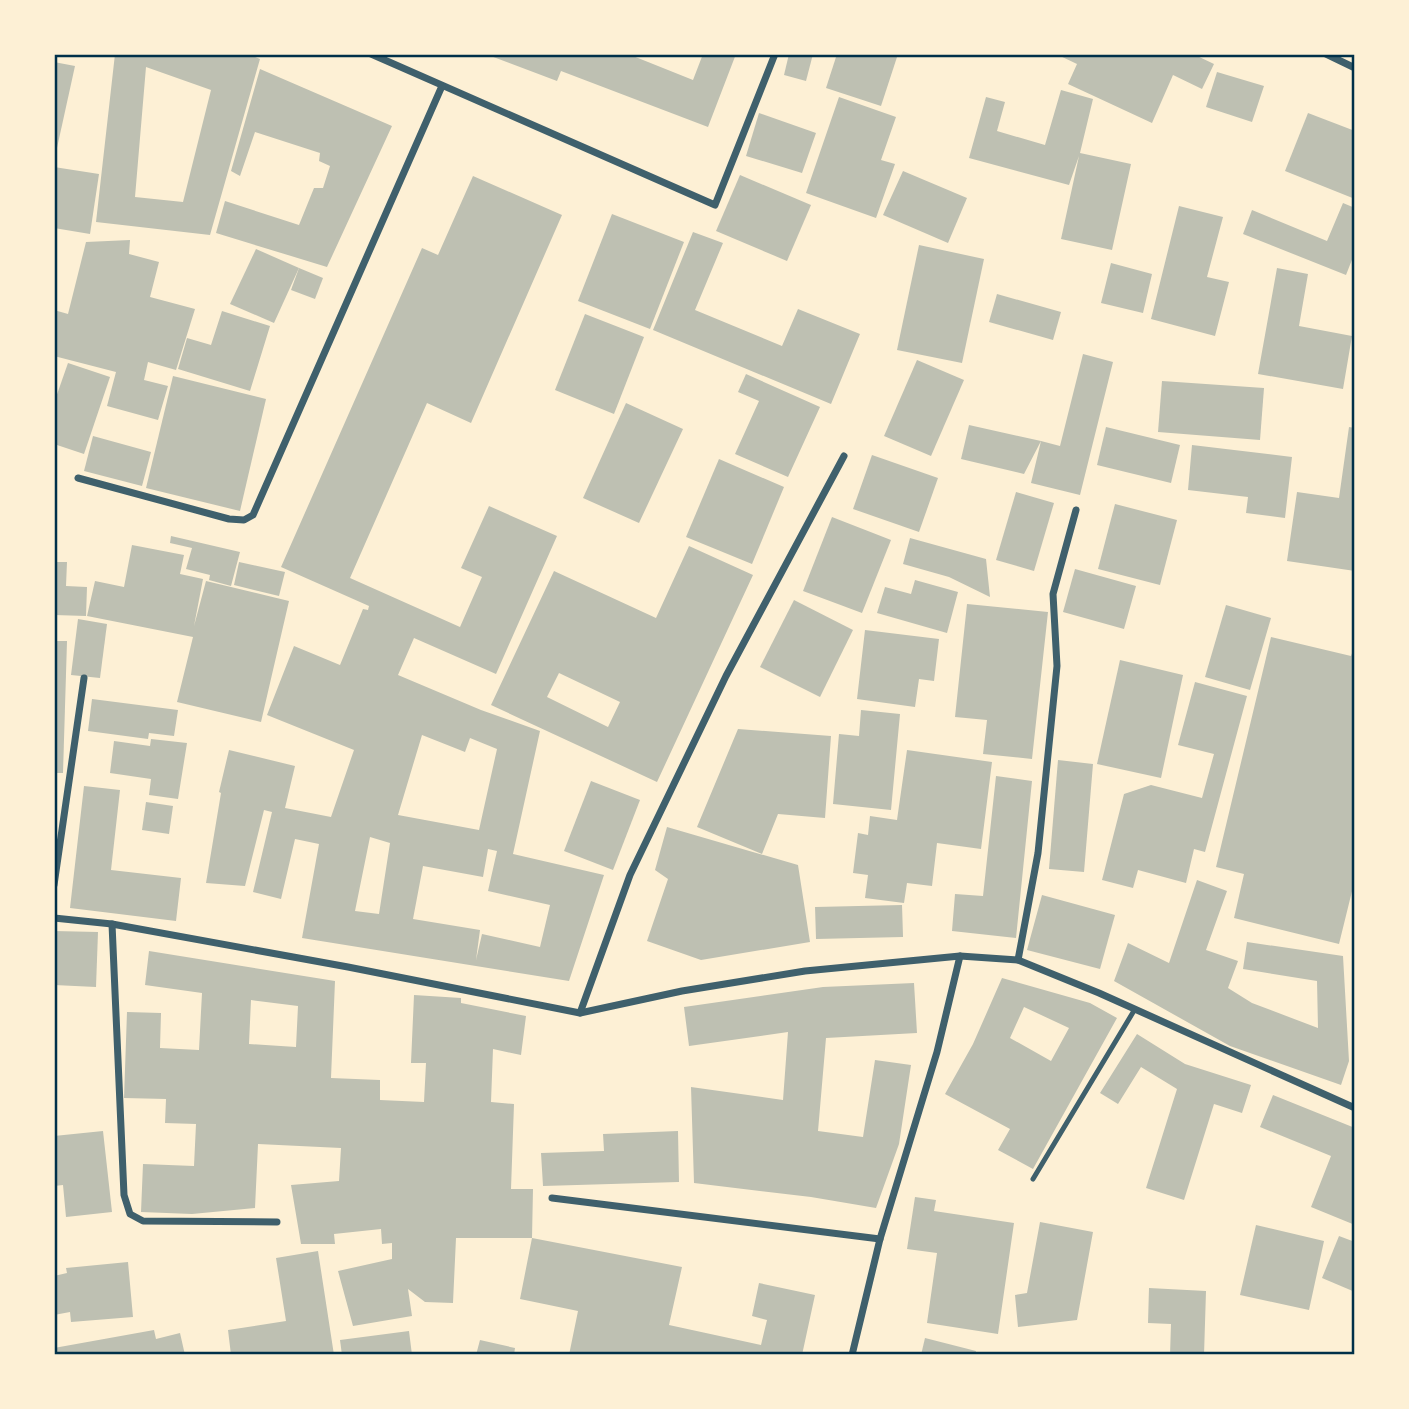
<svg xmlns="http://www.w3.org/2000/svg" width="1409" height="1409" viewBox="0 0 1409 1409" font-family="'Roboto Condensed',sans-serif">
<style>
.building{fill:#bec0b2;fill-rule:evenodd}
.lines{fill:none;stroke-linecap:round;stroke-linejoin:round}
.service{stroke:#3f606c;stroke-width:5}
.minor{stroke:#3f606c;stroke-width:7}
.neatline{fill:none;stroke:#003049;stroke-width:2.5}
</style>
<rect width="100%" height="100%" fill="#fdf0d5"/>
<g class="building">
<path d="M115,54H248L260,59L210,235L96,222ZM146,67L211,90L183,202L135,197Z"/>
<polygon points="628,54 693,80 703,54 736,54 708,127 561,71 557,81 488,55"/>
<polygon points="789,54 813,54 806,81 784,75"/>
<polygon points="837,54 898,54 881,106 826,88"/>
<polygon points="1056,54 1193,54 1214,64 1202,89 1173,75 1152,123 1068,84 1077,64"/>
<polygon points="54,62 75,66 55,157 54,157"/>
<polygon points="260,69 392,126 327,267 216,233 225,201 299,225 314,188 323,188 330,166 319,161 320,153 255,132 240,176 231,171"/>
<polygon points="1217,72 1264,86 1252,122 1206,107"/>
<polygon points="1061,90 1093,99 1080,153 1131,164 1112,250 1061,239 1079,156 1069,185 969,158 986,97 1005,102 997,131 1045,145"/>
<polygon points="839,97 896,117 881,160 895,164 876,218 806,193"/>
<polygon points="759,113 816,133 802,173 746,156"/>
<polygon points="1308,113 1355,131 1355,199 1285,171"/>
<polygon points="54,167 99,174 90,234 54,228"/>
<polygon points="903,171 967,198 948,243 883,215"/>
<polygon points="740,175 811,205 787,261 716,231"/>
<path d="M473,176L562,215L471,423L427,403L350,578L460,627L482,577L461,568L489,506L557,536L496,674L414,638L398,675L481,710L540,731L513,854L604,875L569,981L302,938L319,844L295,839L281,899L253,892L272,812L264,810L245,886L206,883L221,793L219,792L229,750L295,766L285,808L331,817L354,750L267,715L294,646L340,665L363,609L368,610L369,606L281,567L422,248L438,255ZM422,735L465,752L470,738L497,749L479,830L398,815ZM370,837L390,843L379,914L355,911ZM488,849L497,851L488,891L550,905L540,947L482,934L476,960L480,930L413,919L423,866L483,877Z"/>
<polygon points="1343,203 1355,208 1355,252 1346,275 1243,234 1252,210 1327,241"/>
<polygon points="1179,206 1223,217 1207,277 1229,282 1215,336 1151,319"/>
<polygon points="612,214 684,242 650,329 578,301"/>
<polygon points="693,232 723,243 695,310 782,346 798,309 860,334 831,404 653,330"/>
<polygon points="130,240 129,254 159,262 150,297 195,309 176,370 148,362 144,380 168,386 158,420 107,406 116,372 54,356 54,310 68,314 86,242"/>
<polygon points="919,245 984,259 962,363 897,350"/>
<polygon points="256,249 299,268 274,323 230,304"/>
<polygon points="1111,263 1152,274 1143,313 1101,303"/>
<polygon points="299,268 323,278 315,299 291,290"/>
<polygon points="1277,268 1308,274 1299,326 1352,336 1343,389 1258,374"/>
<polygon points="997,294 1061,312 1053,340 989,322"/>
<polygon points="222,311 270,326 250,391 178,369 187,338 211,345"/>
<polygon points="585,314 644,337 614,414 555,390"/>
<polygon points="1083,354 1113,362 1080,495 1031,483 1041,441 1024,474 961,459 969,425 1041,441 1060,446"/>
<polygon points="917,360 964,380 931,456 884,436"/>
<polygon points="68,363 110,377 84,454 54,444 54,403"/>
<polygon points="746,374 820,407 788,477 735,454 759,401 738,392"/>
<polygon points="173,376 266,399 240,511 146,488"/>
<polygon points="1162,381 1264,388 1260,440 1158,432"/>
<polygon points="626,403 683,429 639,523 583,498"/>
<polygon points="1106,427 1180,445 1171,483 1097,465"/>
<polygon points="1349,427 1355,428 1355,571 1287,561 1297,492 1339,498"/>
<polygon points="93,436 151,452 142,486 84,471"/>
<polygon points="1192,445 1292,457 1285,518 1246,513 1248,497 1188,490"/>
<polygon points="872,455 938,478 919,532 853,509"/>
<polygon points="719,459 784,487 752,564 686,537"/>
<polygon points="1016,492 1054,503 1034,571 996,560"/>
<polygon points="1115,504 1177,520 1160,585 1098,569"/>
<polygon points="832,517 891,540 862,613 803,591"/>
<polygon points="171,536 240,552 231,586 209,580 210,575 186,569 192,548 170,543"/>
<polygon points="910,538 986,559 990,597 949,577 903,564"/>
<polygon points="132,545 184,555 180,574 203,579 194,626 206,581 289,601 261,722 177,702 193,637 87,616 95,581 124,587"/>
<path d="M689,546L753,575L657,782L491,705L554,571L656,618ZM559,673L620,702L608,727L547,697Z"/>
<polygon points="54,562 67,562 66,586 87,587 86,616 54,615"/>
<polygon points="239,562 285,572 279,596 234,585"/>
<polygon points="1075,569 1136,586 1124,629 1063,612"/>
<polygon points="915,580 958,592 947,633 877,613 885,587 911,594"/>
<polygon points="794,600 853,630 820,697 760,667"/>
<polygon points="967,604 1048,612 1032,759 983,754 987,720 955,717"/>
<polygon points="1226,605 1271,618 1250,690 1205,677"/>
<polygon points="78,619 107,624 100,678 71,675"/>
<polygon points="865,630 939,639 934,681 919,679 915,707 857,699"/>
<polygon points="1271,637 1351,656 1355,645 1355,879 1339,944 1234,918 1244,874 1216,867"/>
<polygon points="54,641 67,641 63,773 54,773"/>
<polygon points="1120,660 1183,675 1161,778 1097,764"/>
<polygon points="1195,682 1247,696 1205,852 1194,849 1186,883 1138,870 1133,888 1102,880 1124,794 1151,785 1202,798 1214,754 1178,745"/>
<polygon points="92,699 178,710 174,736 149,733 148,739 88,731"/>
<polygon points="861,710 900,714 891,810 833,804 839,734 859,736"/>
<polygon points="738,729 831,736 825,818 778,814 762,854 697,827"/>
<polygon points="151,739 187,743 178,799 149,795 151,779 110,773 114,741 150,746"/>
<polygon points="907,750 992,762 981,849 937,843 932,886 907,883 904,903 865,898 868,875 853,873 858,833 868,835 870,816 897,820"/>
<polygon points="1058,760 1093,764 1084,872 1049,869"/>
<polygon points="996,776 1032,781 1016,938 952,931 955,894 983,896"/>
<polygon points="591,781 640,800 613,870 564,851"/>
<polygon points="84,786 120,790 111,870 181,878 176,921 70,908"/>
<polygon points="146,802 173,806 169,834 142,830"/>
<polygon points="667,827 798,865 810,942 701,960 647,941 668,879 655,870"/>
<polygon points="1197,880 1227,891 1206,950 1238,961 1228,988 1252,1003 1318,1028 1317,981 1243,969 1247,942 1343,956 1349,1061 1341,1085 1230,1046 1114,981 1128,943 1169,963"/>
<polygon points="1042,895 1115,915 1100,969 1027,950"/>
<polygon points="902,905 903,937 816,939 815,907"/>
<polygon points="54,931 98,932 96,987 54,985"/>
<path d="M149,951L335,981L331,1078L380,1080V1100L424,1102L426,1063H411L414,995L461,998V1003L526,1016L521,1055L493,1049L491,1102L514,1104L511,1189H533L532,1238H456L453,1303L425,1302L408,1289L412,1316L353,1326L338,1271L392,1259V1243L382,1244L381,1229L334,1234L335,1244H301L291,1185L339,1181L341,1148L258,1144L255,1208L192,1214L141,1212L143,1164L194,1166L196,1124L165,1123L166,1099L124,1098L127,1012L161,1013L160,1048L199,1050L202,993L145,985ZM251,1000L298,1006L296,1047L249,1044Z"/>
<path d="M1002,978L1090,1003L1117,1018L1033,1169L998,1150L1010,1129L945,1094L973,1044ZM1024,1007L1069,1028L1051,1061L1010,1038Z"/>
<polygon points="914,983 917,1033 826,1038 818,1131 863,1137 875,1060 911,1065 899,1144 876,1208 811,1197 694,1183 691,1087 783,1100 788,1032 689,1046 684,1007 823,987"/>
<polygon points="1137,1034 1185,1064 1251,1085 1242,1113 1214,1104 1184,1200 1146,1188 1177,1089 1141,1067 1118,1104 1100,1093"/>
<polygon points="1273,1095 1355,1128 1355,1225 1311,1207 1331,1156 1260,1127"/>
<polygon points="103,1131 112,1212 66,1217 63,1185 54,1186 54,1136"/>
<polygon points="678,1131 679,1182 543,1186 541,1153 604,1151 603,1134"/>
<polygon points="915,1197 936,1200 934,1211 1014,1223 998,1334 927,1323 937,1253 907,1249"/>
<polygon points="1040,1222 1093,1232 1077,1320 1018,1327 1015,1295 1027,1293"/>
<polygon points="1256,1225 1324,1241 1309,1310 1240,1295"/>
<polygon points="1339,1236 1355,1242 1355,1292 1322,1278"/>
<polygon points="532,1238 682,1267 669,1325 761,1345 767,1320 752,1316 759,1283 815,1295 802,1355 569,1355 578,1311 520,1299"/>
<polygon points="318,1251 334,1355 231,1355 228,1330 286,1321 276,1258"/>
<polygon points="128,1262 133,1317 71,1322 70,1312 54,1315 54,1276 67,1273 66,1268"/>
<polygon points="1149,1288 1206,1291 1204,1355 1170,1355 1171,1324 1148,1323"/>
<polygon points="154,1330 156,1339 180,1333 185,1355 54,1355 54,1348"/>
<polygon points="409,1331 412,1355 342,1355 340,1340"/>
<polygon points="925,1338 976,1351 975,1355 921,1355"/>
<polygon points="480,1340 515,1348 514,1355 476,1355"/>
</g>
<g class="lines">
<polyline class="service" points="1033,1179 1135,1009"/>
<g class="minor">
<polyline points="371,54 715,205 775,54"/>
<polyline points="1326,54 1355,68"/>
<polyline points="78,478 229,519 244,520 253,515 442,86"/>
<polyline points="54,885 84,678"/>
<polyline points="54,918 112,924 348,967 580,1013 682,991 805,971 960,956 1018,960 1099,993 1355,1108"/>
<polyline points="112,924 124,1195 130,1214 143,1221 277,1222"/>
<polyline points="1018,960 1038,853 1057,666 1053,594 1076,510"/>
<polyline points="580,1013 630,875 726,676 844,456"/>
<polyline points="552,1198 880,1239"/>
<polyline points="852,1355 880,1239 937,1052 960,956"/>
</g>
</g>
<rect width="1409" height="1409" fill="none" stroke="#fdf0d5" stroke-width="112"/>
<rect x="56" y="56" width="1297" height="1297" class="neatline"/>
</svg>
